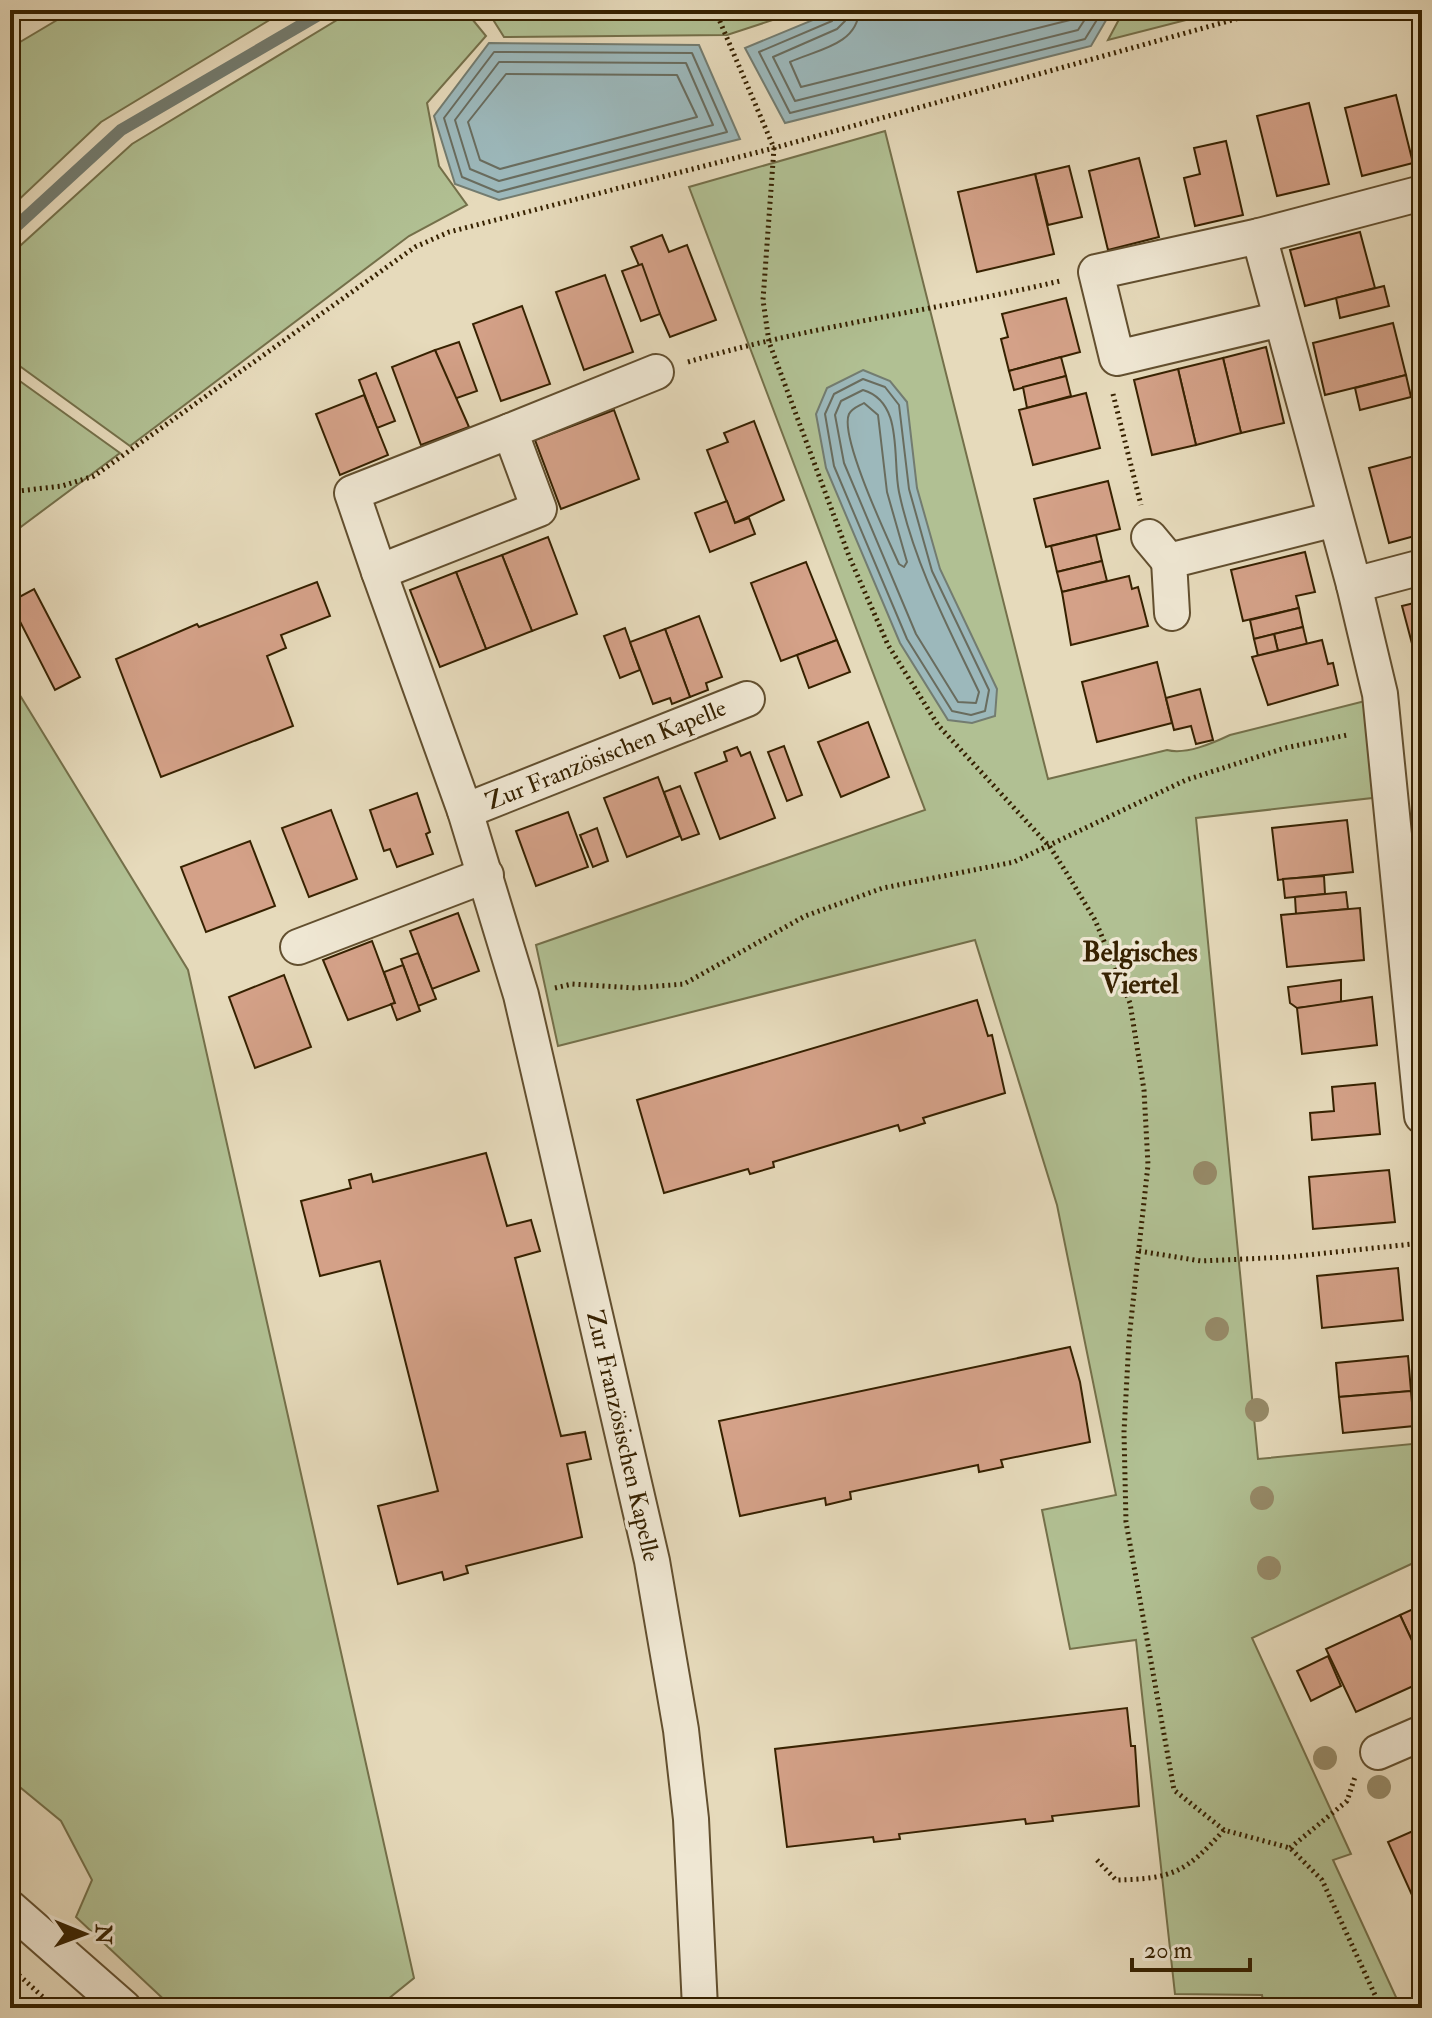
<svg xmlns="http://www.w3.org/2000/svg" width="1432" height="2018" viewBox="0 0 1432 2018" font-family="'IM FELL Double Pica',serif">
<style>
.green{fill:#b1c093;stroke:#74704a;stroke-width:2}
.water{fill:#9cb8bb;stroke:#737c70;stroke-width:2}
.lines{fill:none;stroke-linecap:round;stroke-linejoin:round}
.shore{stroke:#696c5e;stroke-width:2}
.stream{stroke:#737c70;stroke-width:12}
.building{fill:#d4a188;stroke:#362100;stroke-width:2}
.street-casing{stroke:#624f2f;stroke-width:38}
.path{stroke:#362100;stroke-width:5;stroke-dasharray:2 4;stroke-linecap:butt}
.street{stroke:#efe7d3;stroke-width:34}
.tree{fill:#968a68}
.labels{text-anchor:middle;dominant-baseline:central;stroke-width:7;stroke-linejoin:round;paint-order:stroke}
.street-label{font-size:24px;fill:#362100;stroke:#efe7d3}
.quarter-label{font-size:28px;font-weight:bold;fill:#362100;stroke:#efe7d3}
</style>
<rect width="100%" height="100%" fill="#e6dabb"/>
<filter id="stains"><feTurbulence type="fractalNoise" baseFrequency=".0025" numOctaves="4"/><feColorMatrix values="0 0 0 0 .2 0 0 0 0 .09 0 0 0 0 .02 0 0 0 .5 -.17"/></filter>
<radialGradient id="worn" r=".72"><stop offset=".6" stop-color="#630" stop-opacity="0"/><stop offset="1" stop-color="#630" stop-opacity=".3"/></radialGradient>
<g class="green">
<polygon points="74,10 286,10 101,122 10,208 10,48"/>
<polygon points="487,10 803,10 727,35 504,37"/>
<polygon points="1124,10 1225,10 1108,40"/>
<polygon points="468,14 486,36 427,103 439,166 467,205 409,236 130,446 10,359 10,255 132,144 342,17"/>
<path d="M885,131L1048,779L1167,750C1186,755 1213,743 1230,735L1369,700L1381,797L1196,818L1258,1459L1422,1443V1559L1252,1638L1351,1854L1333,1860L1401,2008H1264L1262,1995L1175,1994L1136,1640L1070,1649L1042,1510L1116,1495L1057,1205L975,940L558,1046L536,945L925,810L689,187Z"/>
<polygon points="10,374 120,453 10,535"/>
<polygon points="10,679 188,970 414,1978 377,2008 173,2008 76,1917 92,1880 61,1821 10,1779"/>
</g>
<g class="water">
<polygon points="837,10 1112,10 1091,46 785,123 745,48"/>
<polygon points="489,43 699,45 740,139 499,200 455,184 434,116"/>
<polygon points="863,370 890,381 907,402 917,488 940,569 997,689 995,716 972,723 948,720 900,643 826,468 816,414 827,388"/>
</g>
<g class="lines">
<g class="shore">
<polyline points="837,10 832,21 759,52 790,113 1085,39 1103,10"/>
<polyline points="847,10 845,21 837,29 773,57 795,101 1078,30 1091,10"/>
<path d="M859,10C858,45 816,50 790,62L801,87L1070,20L1077,10"/>
<polygon points="494,52 692,53 727,132 498,192 462,177 444,118"/>
<polygon points="499,62 686,63 713,125 499,181 470,169 455,120"/>
<polygon points="506,74 677,75 697,117 500,169 480,160 468,122"/>
<polygon points="863,379 885,387 899,405 909,489 932,571 989,690 985,711 971,715 952,711 907,639 834,466 825,414 834,394"/>
<path d="M863,390C904,402 892,458 899,492C914,563 948,627 979,692L976,703L958,702L916,634L844,463L835,415L841,401Z"/>
<path d="M864,403L878,415L887,492L907,562L904,567L899,564C888,539 839,436 849,414C852,408 859,406 864,403Z"/>
</g>
<polyline class="stream" points="10,232 121,130 327,10"/>
</g>
<g class="building">
<polygon points="1396,95 1413,163 1362,176 1345,108"/>
<polygon points="1309,103 1329,184 1277,196 1257,116"/>
<polygon points="1226,141 1243,215 1195,226 1184,178 1200,174 1194,148"/>
<polygon points="1139,158 1159,237 1108,250 1089,171"/>
<polygon points="1069,166 1082,217 1048,225 1035,174"/>
<polygon points="1035,174 1054,254 977,272 958,192"/>
<polygon points="1360,232 1375,288 1305,306 1290,250"/>
<polygon points="662,235 669,252 687,245 716,320 670,337 631,247"/>
<polygon points="642,264 660,314 641,321 622,271"/>
<polygon points="605,275 633,352 584,370 556,292"/>
<polygon points="1384,286 1389,306 1340,318 1336,298"/>
<polygon points="1066,298 1080,352 1009,371 1001,339 1008,337 1002,314"/>
<polygon points="522,306 550,384 501,401 473,324"/>
<polygon points="1393,323 1406,375 1325,395 1313,343"/>
<polygon points="459,342 477,391 454,399 435,350"/>
<polygon points="1266,347 1284,423 1241,433 1223,358"/>
<polygon points="435,350 469,427 421,445 392,367"/>
<polygon points="1061,357 1066,376 1014,390 1009,371"/>
<polygon points="1223,358 1241,433 1196,445 1178,369"/>
<polygon points="1178,369 1196,445 1152,455 1134,380"/>
<polygon points="376,373 395,421 377,428 359,380"/>
<polygon points="1406,375 1411,397 1360,410 1355,388"/>
<polygon points="1066,376 1071,396 1027,408 1023,387"/>
<polygon points="1086,393 1100,448 1033,465 1019,410"/>
<polygon points="364,395 388,455 340,475 316,414"/>
<polygon points="614,410 639,479 561,509 535,440"/>
<polygon points="754,421 784,500 735,523 707,450 728,442 724,433"/>
<polygon points="1422,454 1422,534 1389,543 1369,468"/>
<polygon points="1108,481 1120,529 1046,547 1034,499"/>
<polygon points="727,501 735,523 749,518 755,534 710,552 695,513"/>
<polygon points="1096,535 1102,561 1057,572 1051,546"/>
<polygon points="548,537 577,614 532,631 502,555"/>
<polygon points="1305,552 1315,592 1296,596 1299,608 1243,621 1231,570"/>
<polygon points="502,555 532,631 486,649 456,572"/>
<polygon points="1102,561 1107,581 1062,592 1057,572"/>
<polygon points="806,562 837,640 781,661 751,583"/>
<polygon points="456,572 486,649 440,667 410,590"/>
<polygon points="1129,576 1132,589 1138,587 1148,626 1071,645 1062,592"/>
<polygon points="317,582 330,616 281,635 286,648 267,656 293,726 161,777 116,659 197,624 199,627"/>
<polygon points="34,589 80,677 55,690 10,602"/>
<polygon points="1422,601 1422,669 1419,670 1402,606"/>
<polygon points="1299,608 1303,627 1254,639 1250,620"/>
<polygon points="699,616 722,677 706,683 708,690 690,697 665,629"/>
<polygon points="1303,627 1307,644 1278,651 1274,634"/>
<polygon points="625,628 640,670 620,678 604,636"/>
<polygon points="665,629 690,697 672,704 670,698 653,704 630,642"/>
<polygon points="1274,634 1278,651 1258,656 1254,639"/>
<polygon points="837,640 850,672 809,688 797,655"/>
<polygon points="1322,640 1328,664 1333,663 1338,685 1268,705 1252,657"/>
<polygon points="1157,662 1172,723 1097,742 1082,682"/>
<polygon points="1200,689 1213,740 1196,744 1191,726 1174,730 1166,698"/>
<polygon points="868,722 889,777 841,797 818,742"/>
<polygon points="784,746 802,795 787,801 768,752"/>
<polygon points="737,747 741,756 750,752 775,818 720,839 695,773 727,761 724,752"/>
<polygon points="658,777 680,836 627,857 604,798"/>
<polygon points="680,786 699,834 682,840 664,792"/>
<polygon points="417,793 430,832 426,834 433,854 397,867 390,849 384,851 370,810"/>
<polygon points="331,810 357,879 309,897 282,828"/>
<polygon points="568,812 588,867 536,886 516,831"/>
<polygon points="1347,820 1353,872 1278,880 1272,828"/>
<polygon points="597,828 608,861 593,867 580,835"/>
<polygon points="250,841 275,906 206,932 181,867"/>
<polygon points="1324,876 1325,894 1285,898 1283,879"/>
<polygon points="1346,892 1348,909 1296,914 1295,897"/>
<polygon points="1360,908 1364,960 1287,967 1281,915"/>
<polygon points="458,913 479,971 432,989 410,931"/>
<polygon points="372,941 395,1003 348,1020 323,960"/>
<polygon points="418,953 436,999 418,1006 401,959"/>
<polygon points="403,965 420,1011 397,1020 391,1004 395,1003 384,972"/>
<polygon points="284,975 311,1047 255,1068 229,997"/>
<polygon points="1341,980 1341,1003 1297,1008 1290,1003 1288,987"/>
<polygon points="1372,997 1377,1045 1302,1054 1297,1008"/>
<polygon points="977,1000 988,1036 992,1035 1005,1093 923,1118 925,1123 900,1131 898,1125 773,1162 774,1167 750,1174 748,1169 664,1193 637,1100"/>
<polygon points="1375,1083 1380,1134 1312,1140 1310,1113 1334,1111 1332,1087"/>
<polygon points="486,1153 507,1226 531,1220 540,1251 515,1258 561,1436 585,1432 591,1459 567,1464 582,1537 466,1566 468,1573 444,1580 442,1572 398,1584 378,1506 438,1491 380,1261 320,1276 301,1201 351,1188 349,1180 371,1174 373,1182"/>
<polygon points="1389,1170 1395,1222 1313,1229 1309,1177"/>
<polygon points="1398,1268 1403,1320 1322,1328 1317,1276"/>
<polygon points="1070,1347 1080,1382 1090,1442 1001,1460 1003,1467 979,1472 978,1465 850,1492 851,1499 826,1505 825,1498 740,1516 719,1421"/>
<polygon points="1408,1356 1411,1391 1339,1397 1336,1363"/>
<polygon points="1411,1391 1414,1426 1343,1433 1339,1397"/>
<polygon points="1422,1605 1422,1662 1400,1615"/>
<polygon points="1400,1615 1422,1662 1422,1682 1356,1712 1326,1649"/>
<polygon points="1328,1656 1341,1686 1311,1701 1297,1671"/>
<polygon points="1127,1708 1131,1746 1135,1746 1139,1806 1052,1816 1053,1821 1026,1824 1025,1819 899,1834 900,1839 874,1842 873,1837 787,1847 775,1749"/>
<polygon points="1422,1827 1422,1901 1416,1904 1388,1842"/>
</g>
<g class="lines">
<g class="street-casing">
<g id="street">
<polyline points="1259,236 1422,193"/>
<polyline points="1281,319 1117,358 1096,272 1259,236 1354,585 1380,694 1422,1116"/>
<polyline points="656,372 510,431 539,509 379,572 465,811 521,995 652,1561 681,1730 691,1819 700,2008"/>
<polyline points="1149,537 1169,561"/>
<polyline points="379,572 352,493 510,431"/>
<polyline points="1354,585 1422,567"/>
<polyline points="1172,613 1169,561 1335,519"/>
<polyline points="465,811 747,699"/>
<polyline points="298,947 486,875"/>
<polyline points="1378,1752 1422,1733"/>
<polyline points="10,1908 124,2008"/>
</g>
</g>
<g class="path">
<polyline points="715,10 774,148 763,300 769,342 849,556 888,645 938,725 1050,847 1066,872 1095,920 1130,1003 1144,1090 1148,1165 1129,1339 1124,1432 1126,1522 1174,1790 1224,1830 1290,1848 1322,1880 1381,2008"/>
<path d="M688,362C809,326 937,310 1060,281"/>
<polyline points="1113,394 1141,505"/>
<polyline points="10,492 62,486 94,476 415,247 449,232 774,148 1268,10"/>
<polyline points="555,988 572,984 635,988 684,984 805,916 883,888 1014,862 1186,780 1285,748 1347,735"/>
<polyline points="1139,1251 1201,1261 1288,1257 1422,1243"/>
<polyline points="1290,1848 1347,1801 1355,1777"/>
<path d="M1097,1860L1116,1880C1173,1879 1186,1872 1224,1830"/>
<polyline points="10,1967 55,2008"/>
</g>
<use href="#street" class="street"/>
</g>
<g class="tree">
<circle cx="1205" cy="1173" r="12"/>
<circle cx="1217" cy="1329" r="12"/>
<circle cx="1257" cy="1410" r="12"/>
<circle cx="1262" cy="1498" r="12"/>
<circle cx="1269" cy="1568" r="12"/>
<circle cx="1325" cy="1758" r="12"/>
<circle cx="1379" cy="1787" r="12"/>
</g>
<g class="labels">
<g class="street-label">
<text transform="translate(606 755) rotate(-22)">Zur Französischen Kapelle</text>
<text transform="translate(623 1436) rotate(77)">Zur Französischen Kapelle</text>
</g>
<g class="quarter-label">
<text x="1140" y="952">Belgisches<tspan x="1140" dy="32">Viertel</tspan></text>
</g>
</g>
<rect width="1432" height="2018" fill="none" stroke="#e6dabb" stroke-width="40"/>
<rect x="12" y="12" width="1408" height="1994" fill="none" stroke="#362100" stroke-width="4"/>
<rect x="20" y="20" width="1392" height="1978" fill="none" stroke="#362100" stroke-width="2"/>
<g transform="translate(84 1934) rotate(91)" stroke="#efe7d3" stroke-width="6" paint-order="stroke">
<path d="M0-6L14 30L0 20L-14 30Z" fill="#362100"/>
<text y="-12" font-size="22" font-weight="bold" text-anchor="middle" fill="#362100">N</text>
</g>
<path d="M1132 1958v12h118v-12" fill="none" stroke="#362100" stroke-width="4"/>
<text x="1144" y="1958" font-size="24" fill="#362100" stroke="#efe7d3" stroke-width="6" paint-order="stroke">20 m</text>
<rect width="100%" height="100%" filter="url(#stains)"/>
<rect width="100%" height="100%" fill="url(#worn)"/>
</svg>
